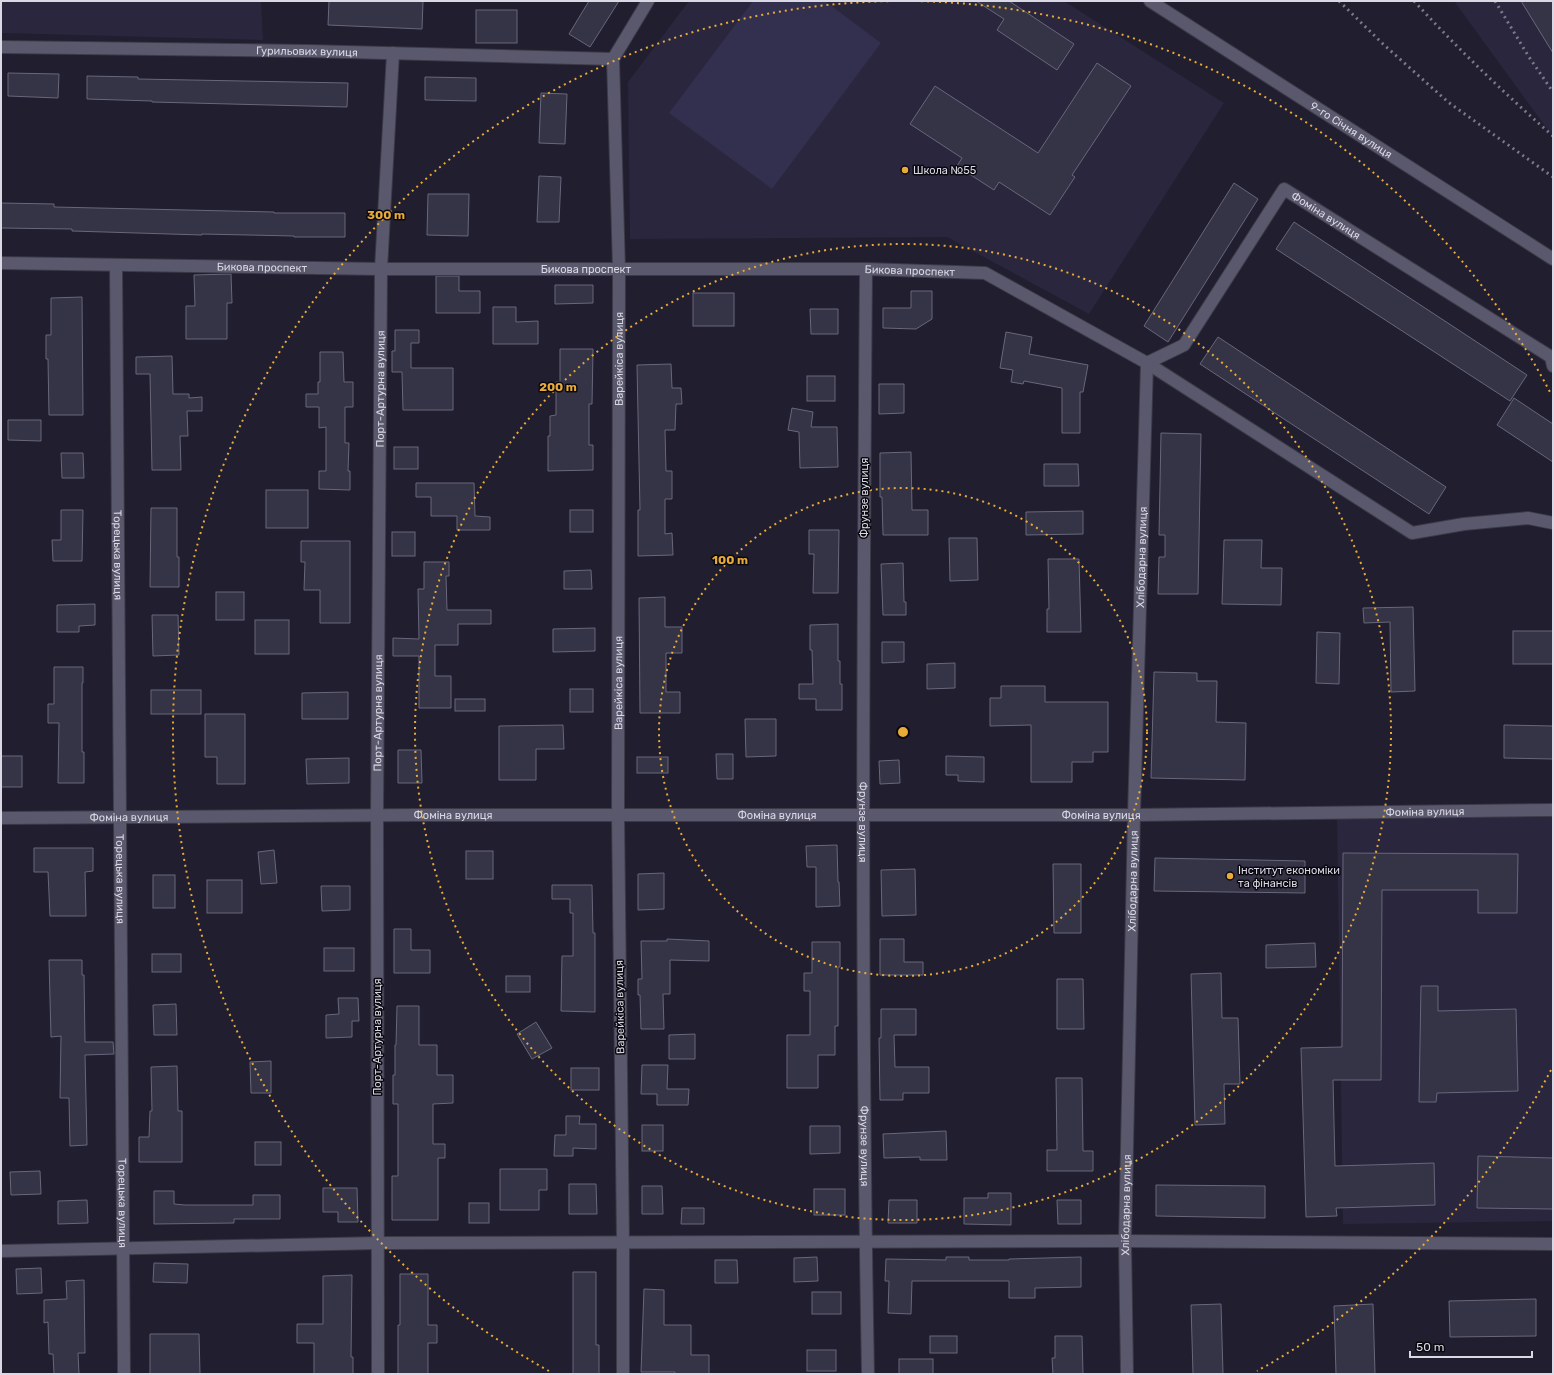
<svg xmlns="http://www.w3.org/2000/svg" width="1554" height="1375" viewBox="0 0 1554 1375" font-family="Rubik,sans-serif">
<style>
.built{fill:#29263d}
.green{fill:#332f4f}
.building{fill:#353446;stroke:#68677b}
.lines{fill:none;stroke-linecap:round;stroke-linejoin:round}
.minor-casing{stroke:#3c3a47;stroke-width:14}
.minor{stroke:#5a586c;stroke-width:12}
.rail{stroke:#7b7a88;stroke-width:3;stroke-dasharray:2 4;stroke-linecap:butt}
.ring{fill:none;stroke:#e9ab38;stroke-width:2;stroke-dasharray:2 4}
.poi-dot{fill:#e9ab38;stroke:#0a0910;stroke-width:1.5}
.labels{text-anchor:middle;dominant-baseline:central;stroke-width:3;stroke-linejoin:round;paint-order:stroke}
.street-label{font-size:11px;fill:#d9d8e4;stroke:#0a0910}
.poi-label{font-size:11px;fill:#d9d8e4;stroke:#0a0910;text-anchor:start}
.centre{fill:#e9ab38;stroke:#0a0910;stroke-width:2}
.ring-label{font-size:12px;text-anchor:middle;font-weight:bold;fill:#e9ab38;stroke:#0a0910;stroke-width:3;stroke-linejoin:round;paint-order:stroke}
</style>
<rect width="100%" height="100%" fill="#201e2f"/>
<g class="built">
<polygon points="1,1 261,1 263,40 1,33"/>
<polygon points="689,1 1064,1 1224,103 1089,314 947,237 630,239 628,82"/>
<polygon points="1454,1 1553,1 1553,137"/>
<polygon points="1553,814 1553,1221 1343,1224 1337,817"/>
</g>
<polygon class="green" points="753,1 825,1 881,43 772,189 669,113"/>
<g class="building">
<polygon points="329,1 423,1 422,29 328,25"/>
<polygon points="589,1 619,1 590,47 569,34"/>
<polygon points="976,1 1009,1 1074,44 1057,70 997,30 1004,19"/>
<polygon points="1521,1 1553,1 1553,53"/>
<rect x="476" y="10" width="41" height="33"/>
<polygon points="1097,63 1131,86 1072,175 1075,177 1050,215 999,182 994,190 957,166 962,158 910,124 935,86 1038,153"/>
<polygon points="8,73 59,74 58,98 8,96"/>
<polygon points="87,76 138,77 138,79 348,83 347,107 152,102 152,101 87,99"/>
<polygon points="425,77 476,78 476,101 425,100"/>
<polygon points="541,93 567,94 565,144 539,143"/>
<polygon points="539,176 561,177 559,222 537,222"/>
<polygon points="1234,183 1258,199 1168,342 1144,326"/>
<polygon points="428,194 469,194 468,236 427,235"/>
<polygon points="1,203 54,204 54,207 274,212 274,213 345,213 345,237 294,237 294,236 202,234 202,235 72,231 72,229 1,228"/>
<polygon points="1294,222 1527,375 1510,401 1276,249"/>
<polygon points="231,274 232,303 227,303 227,339 186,339 186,306 195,306 194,275"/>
<polygon points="436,276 459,276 459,291 480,291 480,313 436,313"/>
<polygon points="555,285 593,285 593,303 555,304"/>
<polygon points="911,291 932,291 932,319 916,329 883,328 883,308 911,308"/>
<rect x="693" y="293" width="41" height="33"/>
<polygon points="82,297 83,415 49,415 48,359 46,359 46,335 51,335 51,298"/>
<polygon points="493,307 516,307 516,322 538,321 538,344 493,344"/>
<polygon points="810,309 838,309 838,334 811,334"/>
<polygon points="395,330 419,330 419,343 411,343 411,368 453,368 453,410 403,410 402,372 392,372 392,351 395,351"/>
<polygon points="1006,332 1032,337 1029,354 1088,365 1083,392 1080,392 1080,433 1062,433 1062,388 1024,381 1023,384 1011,382 1013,370 1000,368"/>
<polygon points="1218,337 1446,487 1429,514 1200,364"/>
<polygon points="560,349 593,349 592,404 589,404 589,445 593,445 593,470 548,471 548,436 550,436 550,416 556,415 556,382 560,382"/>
<polygon points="320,352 343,352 344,382 353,382 353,407 345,407 345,443 349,443 348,471 350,471 350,490 319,489 319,471 326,471 326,427 319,428 319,407 306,407 306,394 318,394 318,382 320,382"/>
<polygon points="172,356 173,394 189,394 189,398 202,397 202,411 187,411 188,436 180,436 181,470 152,470 150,374 136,374 136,357"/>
<polygon points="671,364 672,388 681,388 682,404 676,404 675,430 665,430 666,471 672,471 672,499 665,499 665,534 672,533 673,555 638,556 638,510 640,510 637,365"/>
<rect x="807" y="376" width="28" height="25"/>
<polygon points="879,384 904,384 904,413 879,414"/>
<polygon points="1514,398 1553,424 1553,462 1497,425"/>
<polygon points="792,408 813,412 811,427 837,427 838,467 800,468 799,432 788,430"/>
<polygon points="8,420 41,420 41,441 8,440"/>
<polygon points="1161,433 1201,434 1198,594 1158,594 1159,557 1165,557 1165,535 1159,535"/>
<rect x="394" y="447" width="24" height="22"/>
<polygon points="911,452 912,510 928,510 928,535 883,535 882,497 880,497 880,453"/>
<polygon points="61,453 83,453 84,478 62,478"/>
<polygon points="1044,464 1078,464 1079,486 1044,486"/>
<polygon points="416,483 474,483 475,516 490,517 490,530 457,530 457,516 431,516 431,497 416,497"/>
<rect x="266" y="490" width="42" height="38"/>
<polygon points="151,508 177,508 177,557 179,557 179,587 150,587"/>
<polygon points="61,510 83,510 82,561 53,561 52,540 61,540"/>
<rect x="570" y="510" width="23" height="22"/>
<polygon points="1083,511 1083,534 1026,535 1026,512"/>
<polygon points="809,530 839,530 838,593 813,593 814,554 809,554"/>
<rect x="392" y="532" width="23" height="24"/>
<polygon points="949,538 977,538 978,580 950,581"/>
<polygon points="1224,540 1262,540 1261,568 1282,568 1281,605 1222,604"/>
<polygon points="301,541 350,541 350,623 320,623 320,590 304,590 305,562 301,562"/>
<polygon points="1048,559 1079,559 1081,632 1047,632 1047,609 1049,609"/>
<polygon points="424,562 449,562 449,576 446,576 447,610 491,610 491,624 458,624 458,645 435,645 435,676 451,676 451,708 419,708 419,656 393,656 393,638 419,639 418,589 424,589"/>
<polygon points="903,563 904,602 906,602 906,615 883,615 881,564"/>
<polygon points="591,570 592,589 564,589 564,571"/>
<rect x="216" y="592" width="28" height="28"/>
<polygon points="665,597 665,627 682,627 682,653 666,653 666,692 680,692 680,713 640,713 639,598"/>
<polygon points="95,604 95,625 79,626 79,632 57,632 57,605"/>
<polygon points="1413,607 1415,691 1391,692 1390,622 1364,623 1363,608"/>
<polygon points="152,615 178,615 179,655 153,656"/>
<rect x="255" y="620" width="34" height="34"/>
<polygon points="838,624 838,661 840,661 840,684 842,684 842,710 816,710 816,699 799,699 799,684 813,684 812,650 810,650 810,625"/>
<polygon points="595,628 595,651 553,652 553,629"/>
<rect x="1513" y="631" width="40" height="33"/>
<polygon points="1317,632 1340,633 1339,684 1316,683"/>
<polygon points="882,642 904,642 904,662 882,663"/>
<polygon points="955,663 955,688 927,689 927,664"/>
<polygon points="54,667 83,667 83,683 82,683 82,752 84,752 84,783 58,783 59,723 48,723 48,704 54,704"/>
<polygon points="1154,672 1197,673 1197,681 1217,681 1216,722 1246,723 1245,780 1151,778"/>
<polygon points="1001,686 1045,686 1045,702 1108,702 1108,752 1093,752 1093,762 1072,762 1072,782 1031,782 1031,725 990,726 990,698 1001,698"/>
<rect x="570" y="689" width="23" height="23"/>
<rect x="151" y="690" width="50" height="24"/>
<polygon points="348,692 348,719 302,719 302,693"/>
<rect x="455" y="699" width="30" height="12"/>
<polygon points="205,714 245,714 245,784 217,784 217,757 205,757"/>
<polygon points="745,719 776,719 776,756 746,757"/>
<polygon points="563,725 564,749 536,749 536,780 499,780 499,726"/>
<polygon points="1504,725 1553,726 1553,759 1504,758"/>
<polygon points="398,750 421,750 422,783 398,783"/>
<polygon points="716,754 733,754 733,779 717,779"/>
<rect x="1" y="756" width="21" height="31"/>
<polygon points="946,756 984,757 984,782 958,781 958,775 946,775"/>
<rect x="637" y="757" width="31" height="16"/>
<polygon points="349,758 349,783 307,784 306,759"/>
<polygon points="899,760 900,783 880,784 879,761"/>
<polygon points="837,845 838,882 839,882 840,906 816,907 816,867 807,867 806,846"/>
<polygon points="34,848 93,848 93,871 85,872 86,916 50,916 48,872 34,872"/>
<polygon points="274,850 277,883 261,884 258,852"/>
<rect x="466" y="851" width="27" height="28"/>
<polygon points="1343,853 1518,854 1517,913 1478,913 1478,890 1382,890 1381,1080 1333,1080 1335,1166 1434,1163 1435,1205 1336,1208 1337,1216 1306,1217 1301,1048 1342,1047"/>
<polygon points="1155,858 1305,861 1305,893 1154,891"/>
<polygon points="1053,864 1081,864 1081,933 1054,933"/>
<polygon points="915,869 916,915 882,916 881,870"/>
<polygon points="664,873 664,909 638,910 638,874"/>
<rect x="153" y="875" width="22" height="33"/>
<rect x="207" y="880" width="35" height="33"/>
<polygon points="552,885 592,885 593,933 595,933 595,1012 561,1011 562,956 573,956 573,913 570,913 570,899 552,899"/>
<polygon points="321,886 350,886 350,910 322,911"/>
<polygon points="394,929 411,929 411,950 430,950 430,973 394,973"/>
<polygon points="667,939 709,941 709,961 670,960 670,994 663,994 664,1029 641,1029 640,995 638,995 638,979 642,979 641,941 667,941"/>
<polygon points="880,939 904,939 904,962 923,962 923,975 880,975"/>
<polygon points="812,942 840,942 840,967 838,967 838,1026 835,1026 835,1055 818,1055 818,1088 787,1088 787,1035 810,1035 810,991 804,991 804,973 812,973"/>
<polygon points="1315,943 1316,967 1266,968 1266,945"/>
<rect x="324" y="948" width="30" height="23"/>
<rect x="152" y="954" width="29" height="18"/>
<polygon points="49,960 82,960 82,975 84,975 85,1042 113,1042 114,1054 85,1055 87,1145 70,1146 69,1098 60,1098 61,1036 51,1037"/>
<polygon points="1221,973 1222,1018 1238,1018 1240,1084 1224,1084 1225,1124 1195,1125 1191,974"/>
<rect x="506" y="976" width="24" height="16"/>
<polygon points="1057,979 1083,979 1084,1029 1057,1029"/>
<polygon points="1421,986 1438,986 1438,1011 1516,1009 1518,1091 1437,1093 1436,1102 1419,1102"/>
<polygon points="338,998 358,998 359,1021 352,1021 352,1037 326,1038 326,1015 339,1014"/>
<polygon points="176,1004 177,1035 154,1035 153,1005"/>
<polygon points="397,1006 419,1006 419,1045 437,1045 437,1075 453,1075 453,1103 433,1104 433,1144 445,1144 445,1158 438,1158 438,1220 392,1220 392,1176 398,1176 398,1104 393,1104 393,1075 395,1075 395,1045 396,1045"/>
<polygon points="881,1009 916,1009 916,1035 894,1035 895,1067 929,1067 929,1093 903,1093 903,1100 880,1100 879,1038 881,1038"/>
<polygon points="536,1022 552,1048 532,1059 517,1034"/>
<polygon points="695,1034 695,1059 669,1059 669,1035"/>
<polygon points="271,1061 271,1093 251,1093 250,1062"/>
<polygon points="642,1065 668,1065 667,1089 689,1089 688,1105 657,1105 657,1094 641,1094"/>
<polygon points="177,1066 178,1111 182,1111 182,1162 139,1162 139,1137 149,1137 150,1111 152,1111 151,1067"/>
<rect x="571" y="1068" width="28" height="22"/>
<polygon points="1056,1078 1082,1078 1083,1151 1093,1151 1093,1171 1047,1171 1047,1150 1057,1150"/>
<polygon points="566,1116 580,1116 579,1124 596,1124 596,1149 573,1148 573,1156 554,1156 555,1135 566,1135"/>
<rect x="642" y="1125" width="21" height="26"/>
<polygon points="810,1126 840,1126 840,1153 810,1154"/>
<polygon points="946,1131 947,1160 920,1160 920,1157 884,1158 883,1134"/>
<rect x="255" y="1142" width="26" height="23"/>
<polygon points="1478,1156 1553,1158 1553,1209 1477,1208"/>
<polygon points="500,1169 547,1169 547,1190 539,1190 539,1210 500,1210"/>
<polygon points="40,1171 41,1194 11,1195 10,1172"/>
<polygon points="569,1184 596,1184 597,1214 569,1214"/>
<polygon points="1156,1185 1265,1186 1265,1218 1156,1216"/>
<polygon points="642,1186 662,1186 663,1214 642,1214"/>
<polygon points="323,1188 357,1188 358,1222 338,1222 338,1212 323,1212"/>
<rect x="814" y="1189" width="31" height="26"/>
<polygon points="154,1191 174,1191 174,1204 185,1205 253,1205 253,1195 280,1195 280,1219 234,1219 234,1223 154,1224"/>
<polygon points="988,1193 1011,1193 1011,1225 964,1224 964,1198 988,1198"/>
<polygon points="87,1200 88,1223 58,1224 58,1201"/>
<polygon points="889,1200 917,1200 917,1223 888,1223"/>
<polygon points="1057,1200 1081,1200 1081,1224 1058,1224"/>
<rect x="469" y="1203" width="20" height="20"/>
<polygon points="682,1208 704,1208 704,1224 681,1224"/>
<polygon points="817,1257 818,1281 794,1282 794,1258"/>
<polygon points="946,1257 969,1257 969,1260 1009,1260 1009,1259 1081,1257 1081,1287 1035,1288 1035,1298 1009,1298 1009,1281 912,1281 911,1314 888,1313 889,1281 885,1281 886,1259 946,1260"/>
<polygon points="715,1260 737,1260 738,1283 715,1283"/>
<polygon points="154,1263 188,1264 187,1283 153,1282"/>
<polygon points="41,1268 42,1293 17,1294 16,1269"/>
<polygon points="573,1272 596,1272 596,1345 599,1345 599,1374 573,1374"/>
<polygon points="400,1274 428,1274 428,1325 437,1325 437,1343 428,1343 428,1374 398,1374 398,1325 400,1325"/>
<polygon points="352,1275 351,1357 353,1357 353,1374 314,1374 314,1343 297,1343 297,1324 323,1324 323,1276"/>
<polygon points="84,1280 85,1353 78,1353 79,1374 54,1374 53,1354 49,1354 48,1322 44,1323 44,1300 67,1299 66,1281"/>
<polygon points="644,1289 664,1290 664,1325 691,1325 691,1355 709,1355 709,1374 675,1374 675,1372 641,1372"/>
<rect x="812" y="1292" width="29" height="22"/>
<polygon points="1536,1299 1536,1336 1450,1337 1449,1301"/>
<polygon points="1221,1304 1223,1374 1193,1374 1191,1305"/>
<polygon points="1373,1304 1375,1374 1336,1374 1334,1306"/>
<polygon points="150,1334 199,1334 200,1374 150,1374"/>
<rect x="930" y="1336" width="27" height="17"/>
<polygon points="1055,1336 1082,1336 1083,1374 1053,1374 1052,1358 1055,1358"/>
<rect x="807" y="1350" width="29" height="21"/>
<rect x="899" y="1359" width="34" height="15"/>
</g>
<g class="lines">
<g class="minor-casing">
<g id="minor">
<path id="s1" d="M1150,1L1553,259"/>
<path id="s2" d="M1,47L308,51L613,59"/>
<path id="s3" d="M1,263L381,269H866L985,273L1147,363L1412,533L1464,524L1528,518L1553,523"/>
<path id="s4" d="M116,265L124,1374"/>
<path id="s5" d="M866,269C863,638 861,1006 868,1374"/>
<path id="s6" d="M1147,363L1184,345L1284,189L1551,357L1553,366"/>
<path id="s7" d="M1,818L414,815H1134L1553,810"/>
<polyline points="1,1251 378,1243 1125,1241 1553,1244"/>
<path id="s8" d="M378,1374L377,815L381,269L393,53"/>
<path id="s9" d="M623,1374V1243L618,814L619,269L613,59L648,1"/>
<path id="s10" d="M1127,1374L1125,1241L1134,815L1147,363"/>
</g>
</g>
<use href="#minor" class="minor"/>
<g class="rail">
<polyline points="1339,1 1383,44 1448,102 1553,177"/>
<path d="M1414,1C1458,49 1504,93 1553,136"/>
<polyline points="1495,1 1529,57 1553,92"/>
</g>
</g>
<g class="ring">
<circle cx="903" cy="732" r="244"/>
<circle cx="903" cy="732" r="488"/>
<path d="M1551 1070A731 731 0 0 1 1257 1371M549 1371A731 731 0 0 1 897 1M909 1A731 731 0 0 1 1551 394"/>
</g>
<g class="poi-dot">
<circle cx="905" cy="170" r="4"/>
<circle cx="1230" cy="876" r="4"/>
</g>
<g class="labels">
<g class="street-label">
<text stroke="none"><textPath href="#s2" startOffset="306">Гурильових вулиця</textPath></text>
<text stroke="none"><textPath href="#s1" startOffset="239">9-го Січня вулиця</textPath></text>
<text stroke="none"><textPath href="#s6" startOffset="276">Фоміна вулиця</textPath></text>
<text stroke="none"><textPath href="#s3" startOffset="261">Бикова проспект</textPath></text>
<text stroke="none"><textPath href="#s3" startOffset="585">Бикова проспект</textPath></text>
<text stroke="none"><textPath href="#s3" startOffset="909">Бикова проспект</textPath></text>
<text stroke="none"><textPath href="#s9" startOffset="1015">Варейкіса вулиця</textPath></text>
<text stroke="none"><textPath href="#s8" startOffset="985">Порт-Артурна вулиця</textPath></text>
<text transform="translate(864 498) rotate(-90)">Фрунзе вулиця</text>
<text stroke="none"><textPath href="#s4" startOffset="290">Торецька вулиця</textPath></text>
<text stroke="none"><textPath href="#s10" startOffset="817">Хлібодарна вулиця</textPath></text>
<text stroke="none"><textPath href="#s9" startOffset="691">Варейкіса вулиця</textPath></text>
<text stroke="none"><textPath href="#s8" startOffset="661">Порт-Артурна вулиця</textPath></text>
<text stroke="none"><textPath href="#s7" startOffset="1424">Фоміна вулиця</textPath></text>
<text stroke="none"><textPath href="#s7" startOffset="452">Фоміна вулиця</textPath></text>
<text stroke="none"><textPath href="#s7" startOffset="776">Фоміна вулиця</textPath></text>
<text stroke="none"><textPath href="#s7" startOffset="1100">Фоміна вулиця</textPath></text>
<text stroke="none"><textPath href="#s7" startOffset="128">Фоміна вулиця</textPath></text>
<text stroke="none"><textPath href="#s5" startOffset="553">Фрунзе вулиця</textPath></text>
<text stroke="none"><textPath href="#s4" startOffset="614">Торецька вулиця</textPath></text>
<text stroke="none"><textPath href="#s10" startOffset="493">Хлібодарна вулиця</textPath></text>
<text transform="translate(620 1007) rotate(-91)">Варейкіса вулиця</text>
<text transform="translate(377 1037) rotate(-90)">Порт-Артурна вулиця</text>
<text stroke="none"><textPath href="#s5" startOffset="877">Фрунзе вулиця</textPath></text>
<text stroke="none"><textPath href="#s4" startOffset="938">Торецька вулиця</textPath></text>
<text stroke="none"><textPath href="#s10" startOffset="169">Хлібодарна вулиця</textPath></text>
</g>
<g class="poi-label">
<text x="913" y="170">Школа №55</text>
<text x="1238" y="870">Інститут економіки<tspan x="1238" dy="13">та фінансів</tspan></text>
</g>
</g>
<circle cx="903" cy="732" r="6" class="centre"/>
<g class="ring-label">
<text x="386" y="219">300 m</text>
<text x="558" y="391">200 m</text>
<text x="730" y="564">100 m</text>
</g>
<rect width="1554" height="1375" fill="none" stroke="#d9d8e4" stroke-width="4"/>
<path d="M1410 1351v6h122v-6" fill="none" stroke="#d9d8e4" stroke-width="2"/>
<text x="1416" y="1351" font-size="12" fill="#d9d8e4" stroke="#0a0910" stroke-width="3" paint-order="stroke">50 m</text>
</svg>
